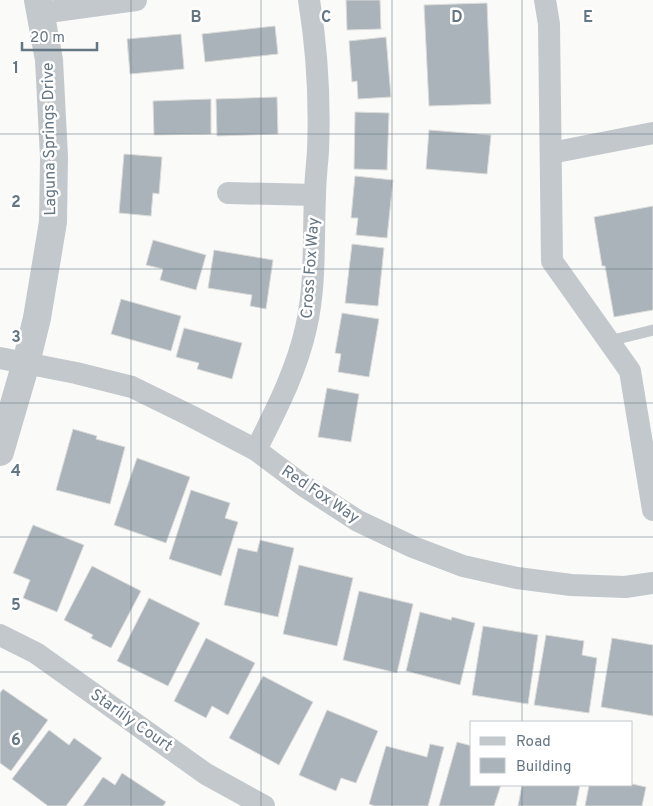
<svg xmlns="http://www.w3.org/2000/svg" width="653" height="806" viewBox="0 0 653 806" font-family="Overpass,sans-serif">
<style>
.building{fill:#aab3b9;stroke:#dcdcda}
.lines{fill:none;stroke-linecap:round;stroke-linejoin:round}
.service{stroke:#c3c8cc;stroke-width:11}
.minor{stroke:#c3c8cc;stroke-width:22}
.tertiary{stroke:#c3c8cc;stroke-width:28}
.grid{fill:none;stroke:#657683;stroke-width:1;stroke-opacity:0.55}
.labels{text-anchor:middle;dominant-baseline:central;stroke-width:5;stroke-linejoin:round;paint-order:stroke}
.street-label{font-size:16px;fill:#657683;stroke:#fff}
.grid-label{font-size:16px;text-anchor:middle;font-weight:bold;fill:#657683;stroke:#fff;stroke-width:5;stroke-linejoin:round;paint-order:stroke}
</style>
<rect width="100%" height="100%" fill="#fafaf8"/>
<g class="building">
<polygon points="346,0 380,0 381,29 347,30"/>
<polygon points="487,3 491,104 429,106 424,5"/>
<polygon points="275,26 278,54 205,62 202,34"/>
<polygon points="181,34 184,69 130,74 127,39"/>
<polygon points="386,37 391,97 358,99 357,81 352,82 349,41"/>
<polygon points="277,97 278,134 217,136 216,99"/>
<polygon points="211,99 211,134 154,135 153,101"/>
<polygon points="355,112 389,113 387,170 354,169"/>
<polygon points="429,130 491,135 487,174 426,169"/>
<polygon points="124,154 162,157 159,194 153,193 151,216 119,213"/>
<polygon points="355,176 393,180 387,238 356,235 358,218 351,218"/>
<polygon points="653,206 653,310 614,317 605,266 602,266 594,217"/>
<polygon points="153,240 206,255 196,290 160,280 163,269 146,265"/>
<polygon points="352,244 384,248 378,306 345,303"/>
<polygon points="214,250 273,260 266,309 250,306 252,295 208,288"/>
<polygon points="121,299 181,316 171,351 111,334"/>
<polygon points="342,313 379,319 369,377 338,372 341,354 335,353"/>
<polygon points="184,328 242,343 232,379 197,369 199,363 176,357"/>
<polygon points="327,388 359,394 351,442 318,437"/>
<polygon points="73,429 97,436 96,439 125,447 110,504 56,490"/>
<polygon points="137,458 190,477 166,543 114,525"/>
<polygon points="191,490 230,503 225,518 238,522 221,576 169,559"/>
<polygon points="33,525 84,545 57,612 23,598 30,580 13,573"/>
<polygon points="260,540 294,548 278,617 224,605 238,548 257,552"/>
<polygon points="299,565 353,578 337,646 283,634"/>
<polygon points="92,566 141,591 111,648 91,638 93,635 64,620"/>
<polygon points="359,591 413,604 397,673 343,660"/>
<polygon points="149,598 200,623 168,686 117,661"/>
<polygon points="420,612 451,620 452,617 475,623 460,685 406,671"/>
<polygon points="483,626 538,635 528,704 472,695"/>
<polygon points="546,635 584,641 582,655 597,658 589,713 534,705"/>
<polygon points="206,638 255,663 228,715 212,706 206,718 174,701"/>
<polygon points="612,638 653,645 653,716 601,707"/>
<polygon points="263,676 313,702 279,765 229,738"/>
<polygon points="3,689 48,720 11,771 0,763 0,693"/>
<polygon points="327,710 378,731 356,783 341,778 336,791 299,775"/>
<polygon points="49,730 69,745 74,738 102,758 66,806 48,806 12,779"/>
<polygon points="457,742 472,746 472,785 501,785 494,806 439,806"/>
<polygon points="430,744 444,747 428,806 375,806 369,804 386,746 427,757"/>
<polygon points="122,773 166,802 163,806 83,806 103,777 115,785"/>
<polygon points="632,784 646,787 642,806 585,806 589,785"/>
<polygon points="522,785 580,785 576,806 518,806"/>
</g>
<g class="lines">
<polyline class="service" points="609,341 653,330"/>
<g class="minor">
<polyline points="545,0 549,24 552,261 630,371 653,510"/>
<polyline points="41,13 136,0"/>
<polyline points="551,153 653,133"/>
<polyline points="228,193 315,195"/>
<polyline points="0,358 76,373 132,387 191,416 256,450 304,486 358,521 413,547 463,566 517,578 571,585 625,587 653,583"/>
<path d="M256,450C276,410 296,372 306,328C316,285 313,240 315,196C315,181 317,166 318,151C320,101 317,49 309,0"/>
<polyline points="0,635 36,653 206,774 264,806"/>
</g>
<polyline class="tertiary" points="0,452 26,363 37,318 53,222 54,157 49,60 38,0"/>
</g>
<path class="grid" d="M131,0V806M261,0V806M392,0V806M522,0V722M0,134H653M0,269H653M0,403H653M0,537H653M0,672H653M522,785V806"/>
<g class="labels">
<g class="street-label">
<text transform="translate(50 139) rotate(-91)">Laguna Springs Drive</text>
<text transform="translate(311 268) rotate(-86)">Cross Fox Way</text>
<text transform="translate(320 495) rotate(34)">Red Fox Way</text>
<text transform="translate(131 721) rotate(35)">Starlily Court</text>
</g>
</g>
<g class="grid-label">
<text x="196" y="22">B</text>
<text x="326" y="22">C</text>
<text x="457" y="22">D</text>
<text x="588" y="22">E</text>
<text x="16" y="73">1</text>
<text x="16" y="207">2</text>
<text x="16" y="342">3</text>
<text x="16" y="476">4</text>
<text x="16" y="610">5</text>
<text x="16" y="745">6</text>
</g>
<rect x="470" y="721" width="162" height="65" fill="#ffffff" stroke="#c1c8cd"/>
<rect x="480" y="737" width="25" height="8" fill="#c3c8cc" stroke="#c1c8cd"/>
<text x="516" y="746" font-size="15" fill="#657683">Road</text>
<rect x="480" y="758" width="25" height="15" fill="#aab3b9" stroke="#c1c8cd"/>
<text x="516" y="771" font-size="15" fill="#657683">Building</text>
<path d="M22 42v8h75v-8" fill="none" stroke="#657683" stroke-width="2.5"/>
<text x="30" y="42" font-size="15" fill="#657683" stroke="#ffffff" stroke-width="4" paint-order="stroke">20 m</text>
</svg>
